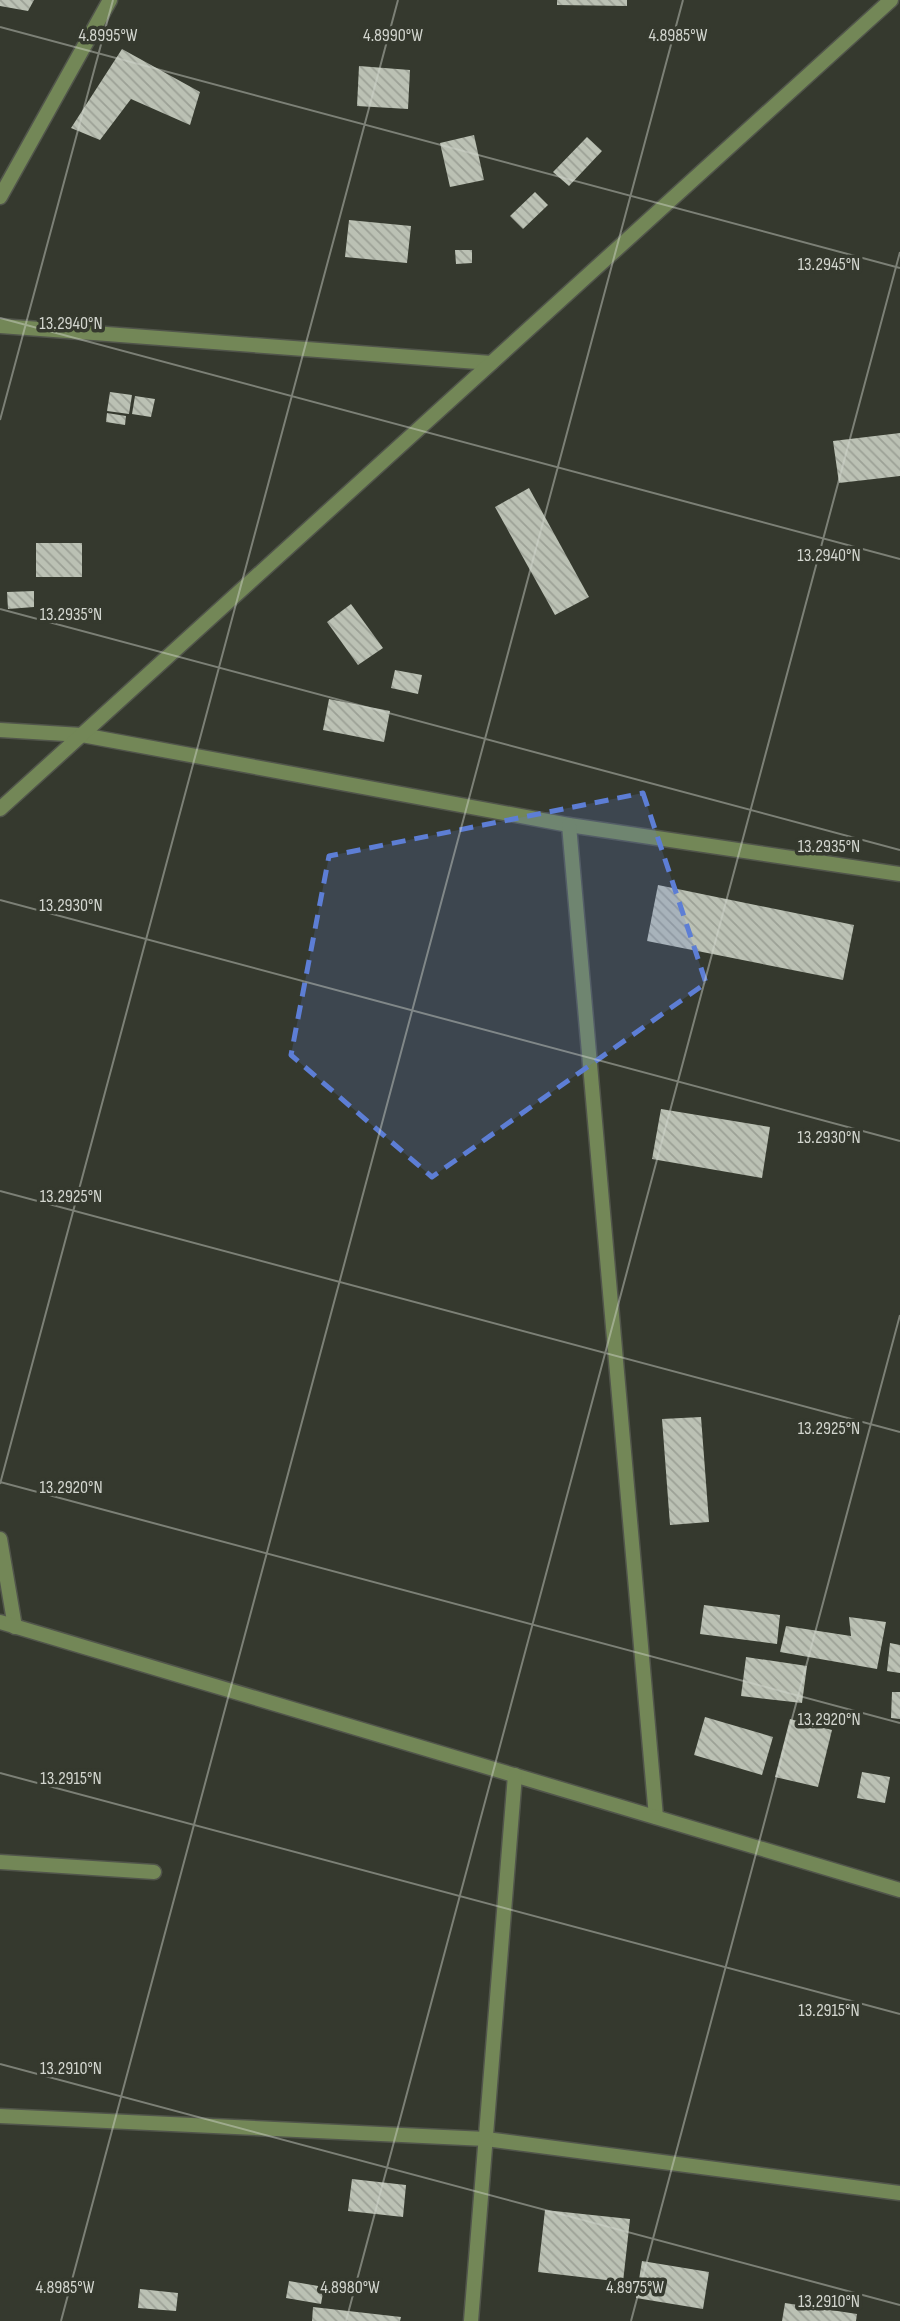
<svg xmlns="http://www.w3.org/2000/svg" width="900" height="2321" viewBox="0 0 900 2321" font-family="'Sofia Sans Condensed',sans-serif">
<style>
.building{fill:url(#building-back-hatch)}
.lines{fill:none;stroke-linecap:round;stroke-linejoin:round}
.minor-casing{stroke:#51554b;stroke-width:17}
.tertiary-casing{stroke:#51554b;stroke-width:17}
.minor{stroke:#738757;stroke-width:14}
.tertiary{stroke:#738757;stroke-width:14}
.marked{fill:#5d7ed5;fill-opacity:0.2;stroke:#5d7ed5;stroke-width:5;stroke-dasharray:14 9;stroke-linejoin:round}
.ticks{fill:none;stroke:#d3d6cf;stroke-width:2;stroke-opacity:0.45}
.ticks-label{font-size:18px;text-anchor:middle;fill:#d3d6cf;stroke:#35392e;stroke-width:7;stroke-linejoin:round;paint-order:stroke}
</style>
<defs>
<pattern id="building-back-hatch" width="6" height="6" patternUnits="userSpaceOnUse" patternTransform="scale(1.75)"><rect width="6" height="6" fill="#bbc1b4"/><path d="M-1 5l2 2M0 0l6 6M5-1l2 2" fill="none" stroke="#9ca196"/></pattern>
</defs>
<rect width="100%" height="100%" fill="#35392e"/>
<g class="building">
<polygon points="0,0 34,0 28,11 0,6"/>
<polygon points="557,0 627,0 627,6 557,5"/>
<polygon points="122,49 200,92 190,125 131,99 100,140 71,128"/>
<polygon points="359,66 410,70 408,109 357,106"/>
<polygon points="474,135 484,180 450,187 440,143"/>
<polygon points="587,137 602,151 569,186 553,172"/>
<polygon points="535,192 548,205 523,229 510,216"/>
<polygon points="349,220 411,226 407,263 345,257"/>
<polygon points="455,250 472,250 472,263 456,264"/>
<polygon points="110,392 132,395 129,414 107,411"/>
<polygon points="135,396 155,399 151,417 132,414"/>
<polygon points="107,413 126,416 125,425 106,422"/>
<polygon points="900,433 900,476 839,483 833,441"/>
<polygon points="529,488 589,597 555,615 495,507"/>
<rect x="36" y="543" width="46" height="34"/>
<polygon points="34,591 34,607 8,609 7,592"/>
<polygon points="351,604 383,648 358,665 327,622"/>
<polygon points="395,670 422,675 418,694 391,688"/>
<polygon points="329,699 390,711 384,742 323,730"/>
<polygon points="658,885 854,925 843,980 647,941"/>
<polygon points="661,1109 770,1127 762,1178 652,1159"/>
<polygon points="701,1417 709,1522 670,1525 662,1419"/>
<polygon points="704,1605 780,1615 777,1644 700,1634"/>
<polygon points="849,1617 886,1622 877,1669 780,1652 786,1626 851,1636"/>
<polygon points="890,1643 900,1645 900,1673 887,1671"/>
<polygon points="746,1657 807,1666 802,1703 741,1696"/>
<polygon points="892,1692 900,1692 900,1719 891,1718"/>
<polygon points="705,1717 773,1737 762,1775 694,1755"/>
<polygon points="790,1719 832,1730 818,1787 775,1777"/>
<polygon points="862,1772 890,1777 885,1803 857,1798"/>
<polygon points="352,2179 406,2185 403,2217 348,2211"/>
<polygon points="545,2210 630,2219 623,2282 538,2272"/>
<polygon points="642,2261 709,2272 703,2309 636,2298"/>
<polygon points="289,2281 324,2287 321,2304 286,2298"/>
<polygon points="140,2289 178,2293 176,2311 138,2308"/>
<polygon points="785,2303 857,2314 856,2321 782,2321"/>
<polygon points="313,2307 401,2317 400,2321 312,2321"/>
</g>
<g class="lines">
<g class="minor-casing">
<g id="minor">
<polyline points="0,197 110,0"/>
<polyline points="0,326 491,363"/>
<polyline points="0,730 82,735 569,825 900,874"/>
<polyline points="569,825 656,1817"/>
<polyline points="0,1539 15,1627"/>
<polyline points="0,1622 900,1890"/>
<polyline points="0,1862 154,1872"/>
<polyline points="0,2116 486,2139 900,2193"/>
<polyline points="471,2321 515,1775"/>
</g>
</g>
<g class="tertiary-casing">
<polyline id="tertiary" points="0,809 891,0"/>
</g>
<use href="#minor" class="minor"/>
<use href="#tertiary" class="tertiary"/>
</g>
<path class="marked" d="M643,793L706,983L432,1177L291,1055L329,856Z"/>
<path class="ticks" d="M0,27L900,268M0,318L900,559M0,420L113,0M0,609L900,850M0,900L900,1141M0,1191L900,1432M0,1482L900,1723M0,1484L398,0M0,1773L900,2014M0,2064L900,2305M61,2321L683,0M346,2321L900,252M631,2321L900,1315"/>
<g class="ticks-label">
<text x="108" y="41">4.8995°W</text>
<text x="393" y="41">4.8990°W</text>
<text x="678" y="41">4.8985°W</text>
<text x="829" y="270">13.2945°N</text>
<text x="71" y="329">13.2940°N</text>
<text x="829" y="561">13.2940°N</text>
<text x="71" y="620">13.2935°N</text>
<text x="829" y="852">13.2935°N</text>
<text x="71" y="911">13.2930°N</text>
<text x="829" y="1143">13.2930°N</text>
<text x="71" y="1202">13.2925°N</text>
<text x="829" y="1434">13.2925°N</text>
<text x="71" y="1493">13.2920°N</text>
<text x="829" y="1725">13.2920°N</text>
<text x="71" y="1784">13.2915°N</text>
<text x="829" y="2016">13.2915°N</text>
<text x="71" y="2074">13.2910°N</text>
<text x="65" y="2293">4.8985°W</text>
<text x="350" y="2293">4.8980°W</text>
<text x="635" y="2293">4.8975°W</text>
<text x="829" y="2307">13.2910°N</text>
</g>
</svg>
